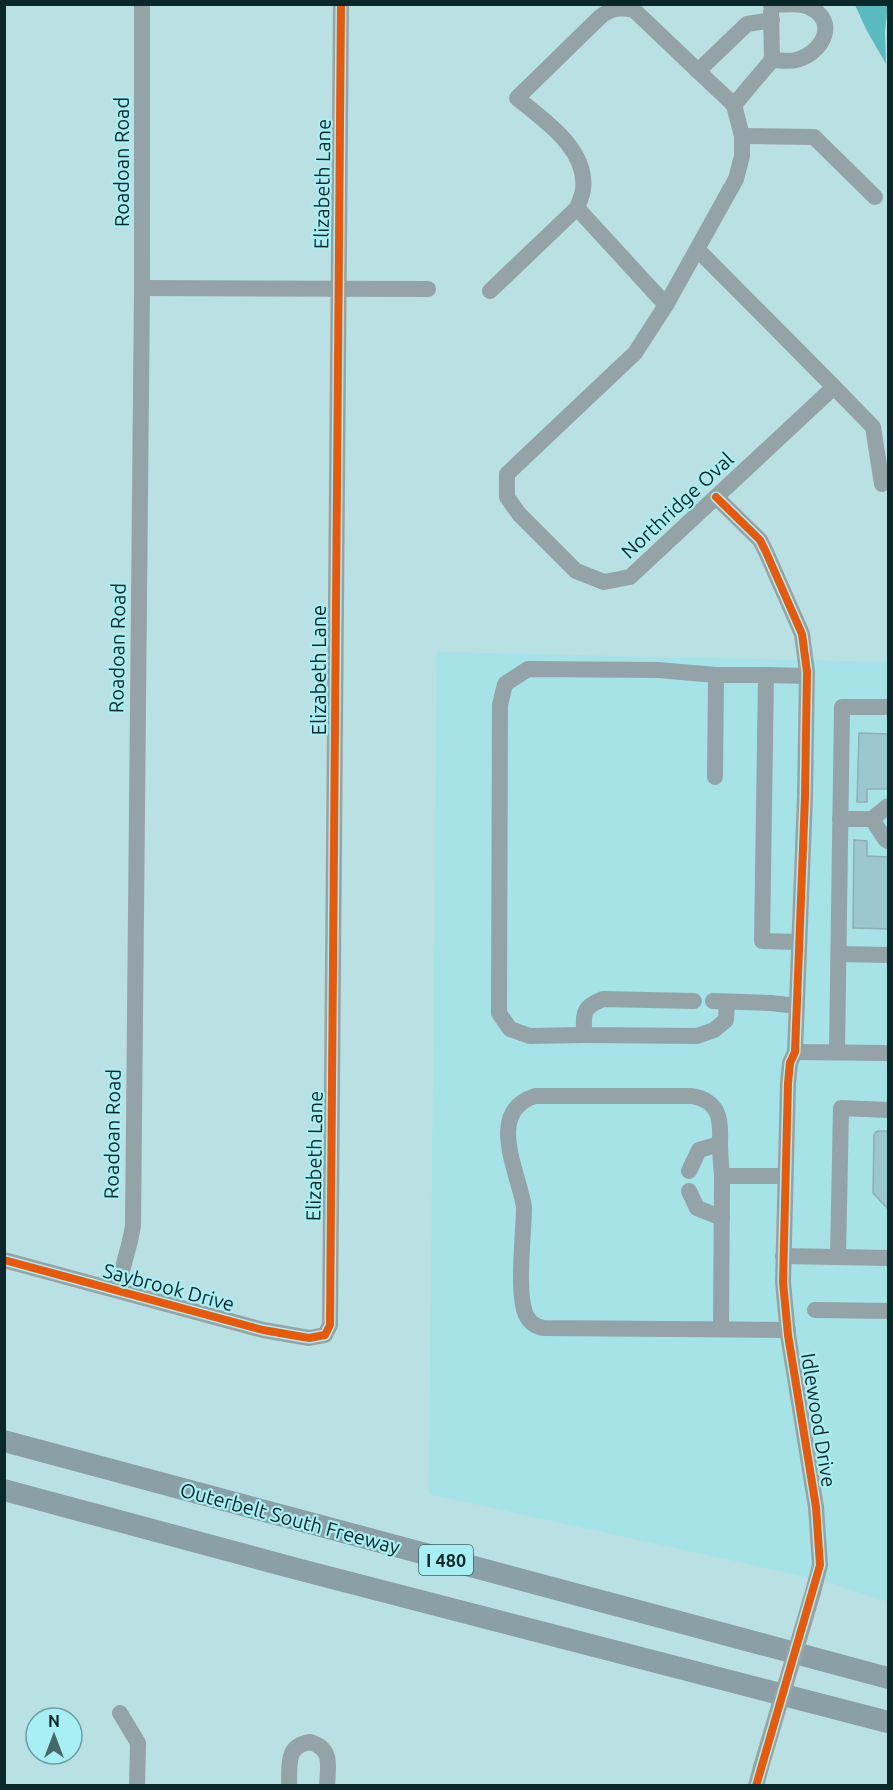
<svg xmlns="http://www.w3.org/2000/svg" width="893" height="1790" viewBox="0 0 893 1790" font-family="Ubuntu,sans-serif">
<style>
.built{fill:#a5e3e7}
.water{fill:#59bbc0}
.building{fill:#9ac7d0;stroke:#90aeb3;stroke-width:1.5}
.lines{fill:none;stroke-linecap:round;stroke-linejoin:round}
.minor{stroke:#94a3a8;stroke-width:16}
.highway{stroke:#8aa0a6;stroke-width:22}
.minor-bridge{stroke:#94a3a8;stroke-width:16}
.cycleway-casing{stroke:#a8eff3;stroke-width:11}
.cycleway{stroke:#e8590c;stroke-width:8}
.labels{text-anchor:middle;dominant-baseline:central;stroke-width:4.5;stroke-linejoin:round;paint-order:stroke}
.shield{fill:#a8eff3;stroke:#396466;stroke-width:1.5}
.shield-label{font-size:18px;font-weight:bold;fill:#0a282a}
.street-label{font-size:20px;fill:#0a282a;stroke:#a8eff3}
</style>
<rect width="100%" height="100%" fill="#b9e0e2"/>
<polygon class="built" points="437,652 888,662 888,1602 825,1581 429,1494"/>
<polygon class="water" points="855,5 888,5 885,31 886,64 866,29"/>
<g class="building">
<polygon points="859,733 888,734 888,789 867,789 867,802 857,802"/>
<polygon points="854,840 867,841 867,856 888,857 888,929 853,928"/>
<polygon points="878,1131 888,1131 888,1209 873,1193 874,1136 875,1133"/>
</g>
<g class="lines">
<g class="minor">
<path d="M771,5C782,5 799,2 809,7C840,21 822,54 796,60C789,62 779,60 772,60"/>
<polyline points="698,71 734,105"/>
<polyline points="734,105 772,60 771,12"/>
<polyline points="742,136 814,137 875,197"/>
<polyline points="577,208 666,305"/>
<polyline points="697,249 834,387 630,577 604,582 576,571 519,514 507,497 507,474 635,353 666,305 736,179 742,156 742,136 734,105"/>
<polyline points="142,288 428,289"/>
<path d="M490,291L577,208C579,203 582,196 583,190C588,149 545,121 517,98L600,17C611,8 620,7 634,10L698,71L747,24L772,20"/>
<polyline points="834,387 873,427 882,484"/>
<polyline points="716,497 760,540 766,552 802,634 807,672 805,797 795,1052 790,1063 788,1083 783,1282 788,1335 816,1507 820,1565 813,1592"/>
<polyline points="715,777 716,675 766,675"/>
<polyline points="840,819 872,819 888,806"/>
<polyline points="872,819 885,839 888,841"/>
<polyline points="798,942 762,941 766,675 807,676"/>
<polyline points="839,954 888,955"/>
<path d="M694,1001L603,999C581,1008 584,1013 584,1035L697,1036L714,1030L726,1020L727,1002"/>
<polyline points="713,1001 771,1003 797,1006"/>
<polyline points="584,1035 530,1036 510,1029 499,1013 500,705 505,684 528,669 658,670 716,675"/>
<polyline points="795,1052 888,1053"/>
<polyline points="837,1052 842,707 888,707"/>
<polyline points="689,1171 699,1150 720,1144"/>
<path d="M785,1176H722C721,1165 720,1154 720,1142C721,1118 719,1101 692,1096H535C485,1112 519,1173 524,1207C524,1233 516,1293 526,1315C530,1323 536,1327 544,1328L788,1330"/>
<polyline points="689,1191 697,1208 722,1218"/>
<polyline points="783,1256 888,1258"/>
<polyline points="838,1257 841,1108 888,1110"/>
<polyline points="4,1260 263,1330 309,1338 325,1335 330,1325 341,4"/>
<polyline points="117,1290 130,1241 133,1226 142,288 142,4"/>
<polyline points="815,1310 888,1311"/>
<polyline points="721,1329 722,1176"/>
<polyline points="120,1713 138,1743 137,1786"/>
<path d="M289,1786C290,1765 285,1746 310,1742C333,1749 328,1765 327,1786"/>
<polyline points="756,1786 761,1767"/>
</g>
<g class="highway">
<polyline points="4,1441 888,1678"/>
<polyline points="4,1490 301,1570 888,1722"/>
</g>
<polyline class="minor-bridge" points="761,1767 813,1592"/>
<g class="cycleway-casing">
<g id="cycleway">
<polyline points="716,497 760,540 766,552 802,634 807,672 805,797 795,1052 790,1063 788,1083 783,1282 788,1335 816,1507 820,1565 756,1786"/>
<polyline points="4,1260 263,1330 309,1338 325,1335 330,1325 341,4"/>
</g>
</g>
<use href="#cycleway" class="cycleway"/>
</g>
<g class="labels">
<rect class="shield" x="419" y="1545" width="54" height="30" rx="4.5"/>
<g class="shield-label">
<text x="446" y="1560">I 480</text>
</g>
<g class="street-label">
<text transform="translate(121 162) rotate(-90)">Roadoan Road</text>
<text transform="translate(322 184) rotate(-89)">Elizabeth Lane</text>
<text transform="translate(677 505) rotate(-43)">Northridge Oval</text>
<text transform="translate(117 648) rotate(-89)">Roadoan Road</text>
<text transform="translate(318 670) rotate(-90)">Elizabeth Lane</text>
<text transform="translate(112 1134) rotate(-89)">Roadoan Road</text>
<text transform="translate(314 1156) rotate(-89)">Elizabeth Lane</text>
<text transform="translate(169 1287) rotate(15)">Saybrook Drive</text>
<text transform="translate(819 1420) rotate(81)">Idlewood Drive</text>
<text transform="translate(290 1518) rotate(15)">Outerbelt South Freeway</text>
</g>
</g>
<rect width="893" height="1790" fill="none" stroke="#0a282a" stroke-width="12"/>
<g transform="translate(54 1736)"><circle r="28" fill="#a8eff3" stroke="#699fa3" stroke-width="1.5"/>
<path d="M0-4.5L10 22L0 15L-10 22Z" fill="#47686a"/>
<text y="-9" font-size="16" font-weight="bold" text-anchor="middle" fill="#0a282a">N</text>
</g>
</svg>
